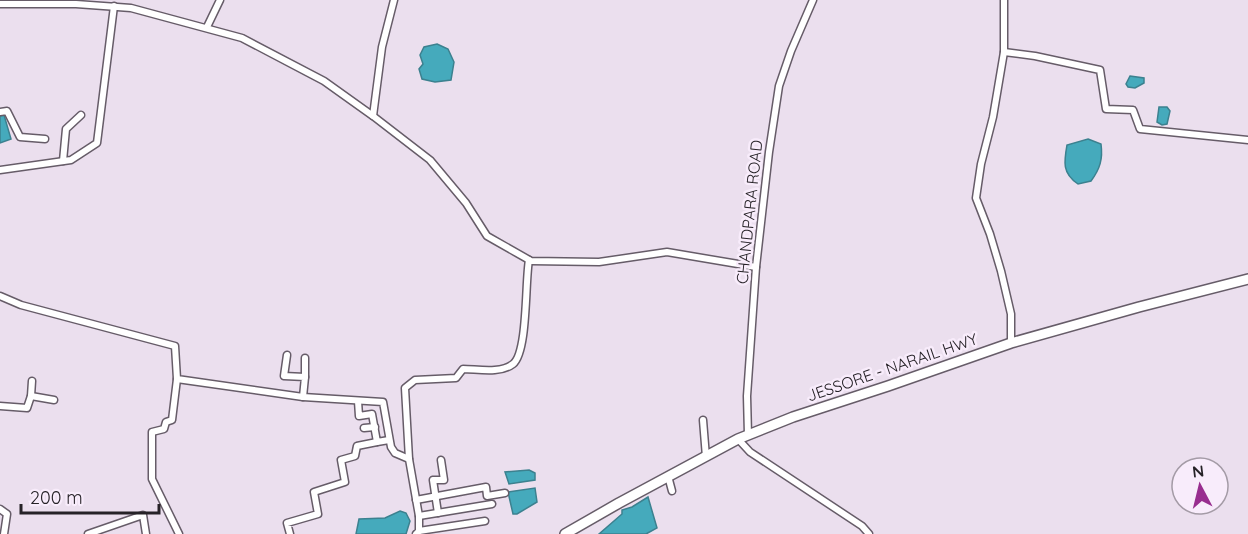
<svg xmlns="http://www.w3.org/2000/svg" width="1248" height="534" viewBox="0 0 1248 534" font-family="Quicksand,sans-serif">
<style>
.water{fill:#45aabc;stroke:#3c818f;stroke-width:1.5}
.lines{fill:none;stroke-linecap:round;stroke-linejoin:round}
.minor-casing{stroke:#665c68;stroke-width:9}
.highway-casing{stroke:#665c68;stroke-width:12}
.minor{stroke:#fff;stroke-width:6}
.highway{stroke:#fff;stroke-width:9}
.labels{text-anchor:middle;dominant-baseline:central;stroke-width:5;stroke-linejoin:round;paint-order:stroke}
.street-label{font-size:16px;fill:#262227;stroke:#f8ecfb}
</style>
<rect width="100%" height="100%" fill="#ebdfee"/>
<g class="water">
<polygon points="437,44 448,49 454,62 451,80 435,82 422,79 419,69 423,64 420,55 424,47"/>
<polygon points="1130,76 1144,78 1144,83 1135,88 1128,87 1126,84"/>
<polygon points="1159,107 1167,107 1170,111 1167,124 1162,125 1157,122"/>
<polygon points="4,115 11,139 0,143 0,116"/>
<path d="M1088,139L1101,144C1103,159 1100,169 1091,181L1078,184C1062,173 1064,162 1067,145Z"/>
<polygon points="529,470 535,473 535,480 509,484 505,472"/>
<polygon points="535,488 537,502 517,514 513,514 508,492"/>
<polygon points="648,497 657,528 646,534 599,534 622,514 622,510 632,507"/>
<polygon points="400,511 406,513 410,521 406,534 356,534 359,519 385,518"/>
</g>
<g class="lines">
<g class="minor-casing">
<g id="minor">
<polyline points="1004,0 1004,52 993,117 981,164 976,198 990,234 1001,271 1011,314 1011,343"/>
<polyline points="0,4 76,4 131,8 242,38 324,81 373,116 430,160 466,203 487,236 531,261 599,262 667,252 756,267"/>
<polyline points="207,27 220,0"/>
<polyline points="1004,52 1035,56 1100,70 1106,109 1133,110 1140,129 1248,140"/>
<polyline points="0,112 7,111 20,137 45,139"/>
<polyline points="373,116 382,47 394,0"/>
<polyline points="63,161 66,129 81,115"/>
<polyline points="0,170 71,160 97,143 114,6"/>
<polyline points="0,296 21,305 175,346 177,379 303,397 383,402 391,447 395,453 409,459 419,516 419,531 416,534"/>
<polyline points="287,355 284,376 305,377 303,397"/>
<polyline points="305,377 305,358"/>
<polyline points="177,379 172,420 166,422 164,429 152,432 152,479 179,534"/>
<polyline points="31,396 54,400"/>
<polyline points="358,401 359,416 372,414 377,442 389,440"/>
<polyline points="0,406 27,408 31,396 32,381"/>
<polyline points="703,420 706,457"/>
<polyline points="364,428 375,427"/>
<polyline points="748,435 747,396 756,267 769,152 779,86 791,51 813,0"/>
<polyline points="738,439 750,452 862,526 869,534"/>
<path d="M409,459L405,388L415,380L456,378L463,369C477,369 500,374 513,364C528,352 525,281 529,260"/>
<polyline points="668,476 672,491"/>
<polyline points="416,500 486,487 487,496 505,493"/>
<polyline points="0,509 7,514 4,534"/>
<polyline points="438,513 433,480 444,480 441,460"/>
<polyline points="419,516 492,504"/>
<polyline points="419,531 485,521"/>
<polyline points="88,534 143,515 146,534"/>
<polyline points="290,534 287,523 318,514 314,492 345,482 341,460 355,456 357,446 377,442"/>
</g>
</g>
<g class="highway-casing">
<polyline id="highway" points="565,534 619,503 738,439 793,417 888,386 1011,343 1139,307 1248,279"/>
</g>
<use href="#minor" class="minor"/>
<use href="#highway" class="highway"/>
</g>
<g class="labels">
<g class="street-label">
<text transform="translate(749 212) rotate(-84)">CHANDPARA ROAD</text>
<text transform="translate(892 367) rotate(-19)">JESSORE - NARAIL HWY</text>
</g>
</g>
<g transform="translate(1200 486) rotate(353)"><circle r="28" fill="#f8ecfb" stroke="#a49ba6" stroke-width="1.5"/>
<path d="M0-4.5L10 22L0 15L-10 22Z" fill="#982d8f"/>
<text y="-9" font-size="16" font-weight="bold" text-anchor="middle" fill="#262227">N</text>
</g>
<path d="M21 504v9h138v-9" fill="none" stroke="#262227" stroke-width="3"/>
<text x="30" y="504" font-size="18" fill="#262227" stroke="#f8ecfb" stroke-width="4.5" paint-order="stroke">200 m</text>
</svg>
